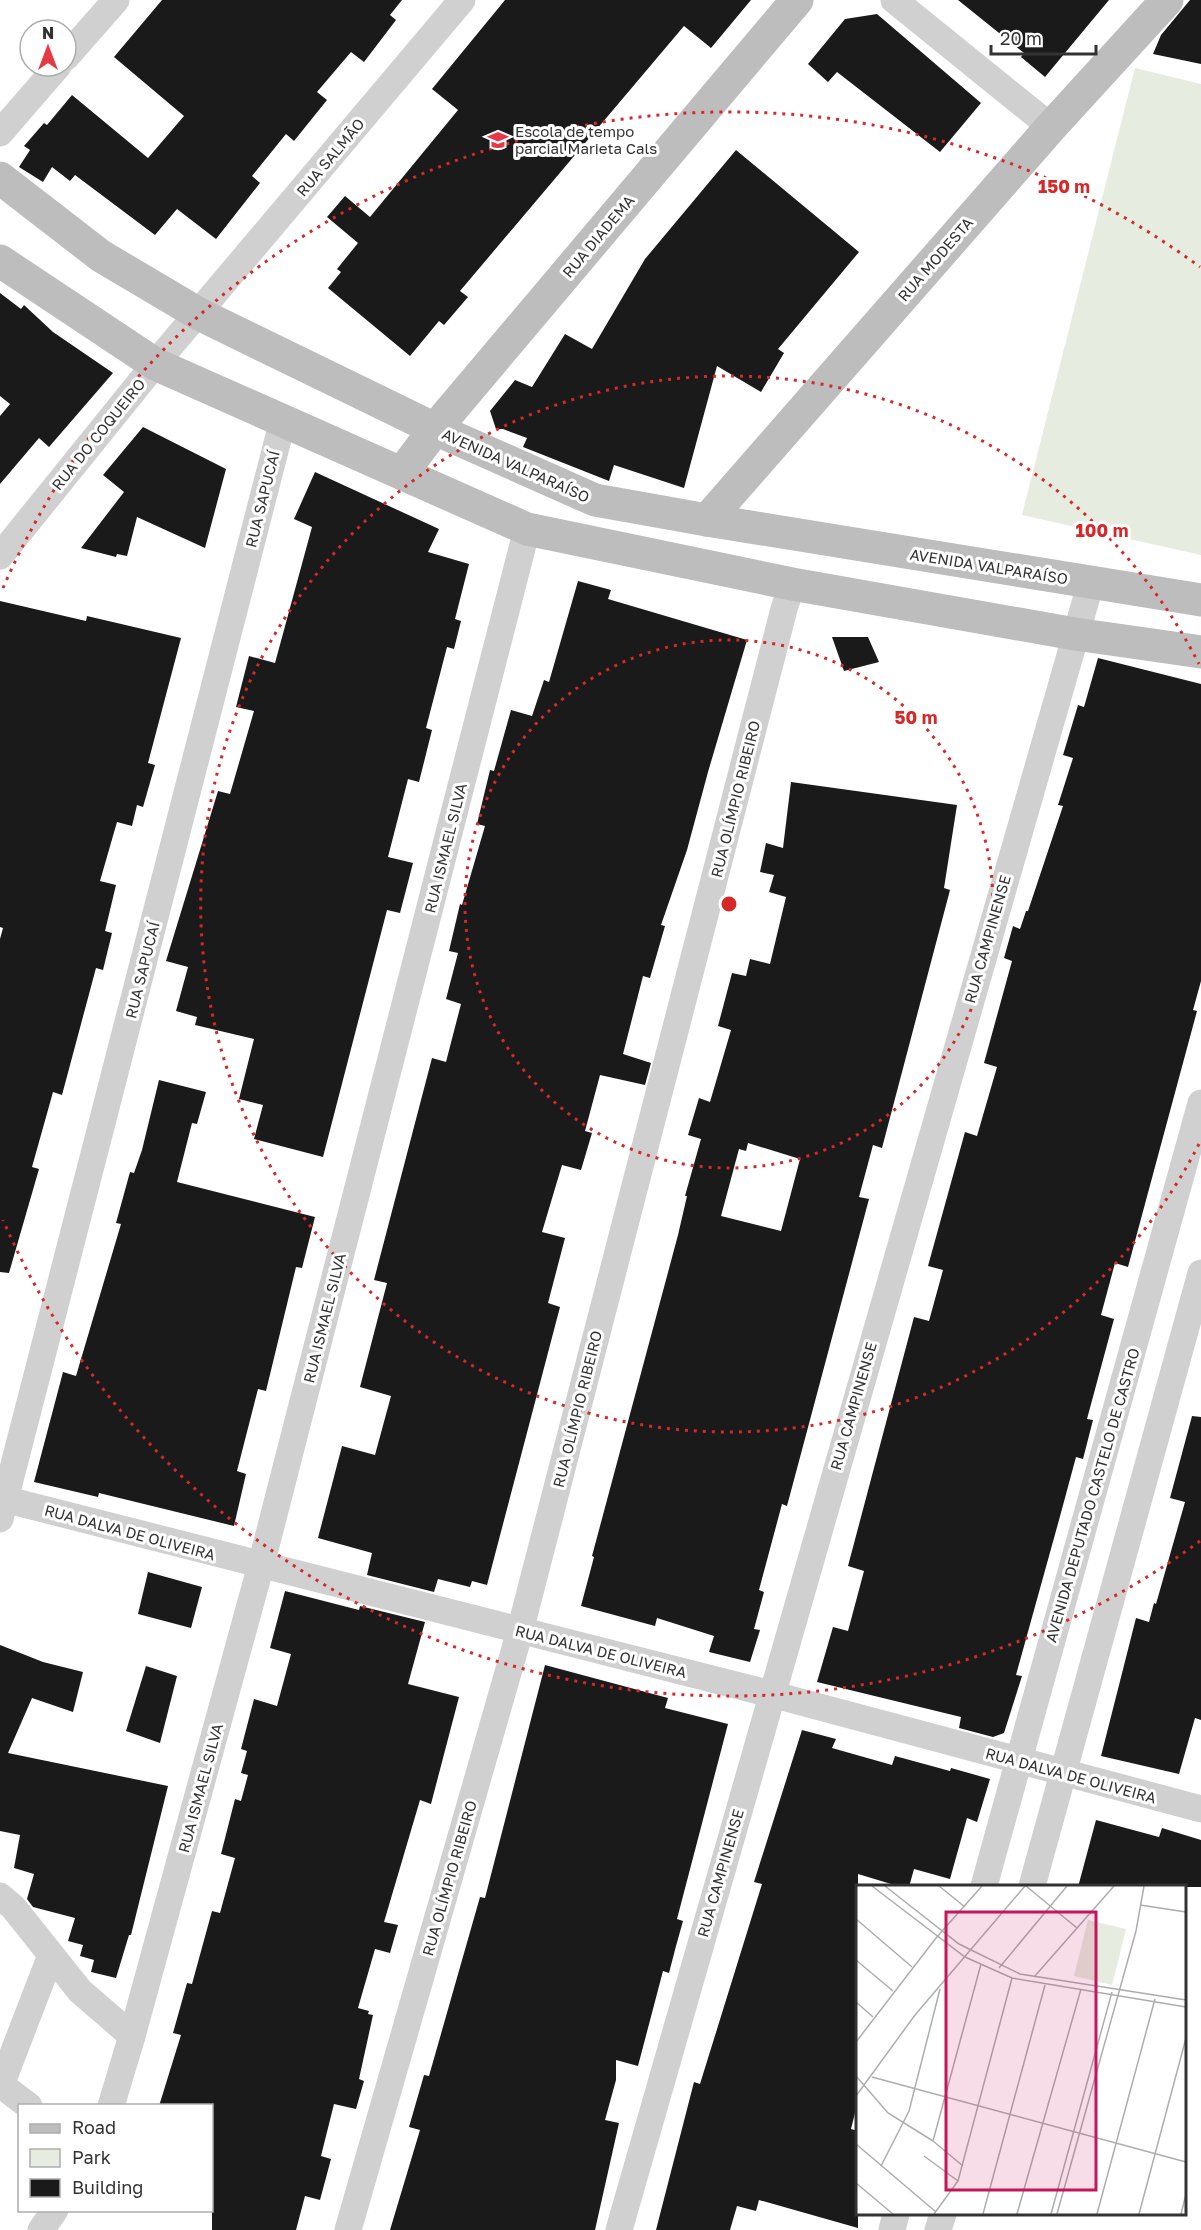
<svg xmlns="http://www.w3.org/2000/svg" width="1201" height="2230" viewBox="0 0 1201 2230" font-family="'Golos Text',sans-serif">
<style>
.green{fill:#e6ecdf}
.building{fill:#1a1a1a;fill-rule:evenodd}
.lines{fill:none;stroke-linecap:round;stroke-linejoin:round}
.street{stroke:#d0d0d0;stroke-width:27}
.secondary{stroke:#bdbdbd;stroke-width:33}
.ring{fill:none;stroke:#d62828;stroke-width:3;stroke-dasharray:3 6}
.labels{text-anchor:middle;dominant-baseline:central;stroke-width:6;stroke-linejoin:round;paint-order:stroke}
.poi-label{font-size:15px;fill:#333;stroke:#fff;text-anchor:start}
.street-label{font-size:15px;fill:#333;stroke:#fff}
.inset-road{fill:none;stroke:#adadad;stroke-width:1.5}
.view{fill:#c2185b;fill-opacity:0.15;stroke:#c2185b;stroke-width:3}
.inset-edge{fill:none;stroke:#333;stroke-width:3}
.centre{fill:#d62828;stroke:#fff;stroke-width:3}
.ring-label{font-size:18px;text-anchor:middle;font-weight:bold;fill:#d62828;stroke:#fff;stroke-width:6;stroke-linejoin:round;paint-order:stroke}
</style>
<rect width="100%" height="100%" fill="#fff"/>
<polygon class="green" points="1135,68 1201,84 1201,555 1022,515"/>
<g class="building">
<polygon points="162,0 402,0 390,15 396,20 364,62 351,52 317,92 327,100 294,141 286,134 252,176 260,183 216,239 177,209 155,235 75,175 70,181 52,167 43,182 19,167 30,150 24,146 44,123 47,125 72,95 148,158 184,116 114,57"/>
<polygon points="505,0 751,0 711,48 684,26 460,291 468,297 444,325 439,321 410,356 328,288 341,272 337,269 358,243 327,217 345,196 370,217 458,110 432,89"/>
<polygon points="958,0 1109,0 1045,77 1021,57 1024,53"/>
<polygon points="1190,0 1201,0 1201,64 1153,54 1161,35"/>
<polygon points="877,14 981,103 940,152 837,72 828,82 808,64 845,19"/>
<polygon points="736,150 859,252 778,349 784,353 761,392 717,366 684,488 614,465 609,481 523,447 527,438 503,429 496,429 490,411 515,380 532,387 565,334 592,349 645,259"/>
<polygon points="0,293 21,309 24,305 53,332 113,373 49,447 39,438 0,484 0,416 10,404 0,396"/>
<polygon points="143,427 226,469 205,548 137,517 127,556 117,554 116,557 81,548 124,492 103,475"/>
<polygon points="315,472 439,529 428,552 469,564 455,619 461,621 454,649 447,647 426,728 432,730 419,782 408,779 388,857 413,863 400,913 387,910 323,1157 254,1139 263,1105 239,1099 254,1039 195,1025 197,1017 176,1011 188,967 166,961 218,791 230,794 254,711 236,707 249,656 275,663 312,527 294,519"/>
<polygon points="578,581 611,590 608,599 747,640 708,772 687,850 661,925 665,926 650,978 643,976 623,1054 651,1063 645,1085 600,1075 585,1131 592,1133 581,1170 562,1165 542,1232 565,1238 548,1303 560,1307 487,1585 472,1581 470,1587 438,1579 434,1592 367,1575 372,1553 318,1538 342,1446 375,1455 391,1396 360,1387 387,1283 374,1280 432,1058 446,1062 461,1004 446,999 458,953 449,951 460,904 462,905 485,826 477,824 490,770 494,771 511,710 532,716 544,680 549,682"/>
<polygon points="0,601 86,621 87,616 181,638 148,763 155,765 143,807 137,805 132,826 117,822 100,881 116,885 105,931 112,933 103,970 96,968 62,1095 53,1092 32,1167 39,1169 9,1273 0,1272 0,939 3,928 0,927"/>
<polygon points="832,637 868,637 879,662 844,671"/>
<polygon points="1098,658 1201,684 1201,981 1193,1010 1197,1011 1128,1267 1115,1263 1101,1315 1114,1319 1087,1419 1093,1420 1083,1459 1076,1457 1059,1520 1016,1675 1022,1676 1004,1733 993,1737 959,1728 961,1717 817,1682 833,1627 848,1631 864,1571 848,1566 914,1317 929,1321 943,1270 928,1266 965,1132 977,1136 997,1067 984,1063 1012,961 1004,958 1013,926 1020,929 1026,911 1028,911 1063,806 1058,805 1073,758 1063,755 1078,705 1084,707"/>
<path d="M791,782L957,805L944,888L950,890L882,1148L873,1145L859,1197L869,1199L787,1506L782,1504L759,1590L764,1592L754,1629L760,1630L750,1662L709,1652L714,1636L657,1618L655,1626L581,1606L594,1557L592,1556L678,1235L687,1196H685L701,1139L688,1135L699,1098L710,1102L731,1030L718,1026L732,973L746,976L750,959L770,964L786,897L769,892L774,875L760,872L766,843L783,848ZM748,1143L800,1159L781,1231L721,1216L739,1149L746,1151Z"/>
<polygon points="159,1080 206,1092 197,1124 192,1123 177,1182 315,1217 302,1268 296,1267 266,1391 258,1389 237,1471 246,1474 234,1526 99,1493 98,1497 34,1482 63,1372 76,1376 121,1224 116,1223 130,1172 134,1173 142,1150"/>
<polygon points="1192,1416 1201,1417 1201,1720 1195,1718 1179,1774 1101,1756 1136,1618 1149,1622 1154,1603 1156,1604 1185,1502 1170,1498"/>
<polygon points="148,1572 202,1587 191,1628 138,1614"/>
<polygon points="285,1591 359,1610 360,1606 425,1622 408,1684 459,1697 431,1804 420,1800 384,1922 398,1925 390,1953 375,1949 358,2008 369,2011 368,2014 373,2015 359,2079 364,2081 356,2109 334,2104 321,2156 331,2159 320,2200 305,2196 296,2230 212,2230 212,2106 159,2106 181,2035 173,2033 187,1983 192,1984 212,1911 220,1913 235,1858 221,1854 235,1799 241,1801 248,1775 241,1773 247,1751 241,1749 254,1699 277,1706 291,1654 270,1648"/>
<polygon points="0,1645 43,1662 83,1672 73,1712 32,1698 8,1753 168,1786 131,1935 129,1935 116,1978 91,1972 94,1960 80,1956 83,1945 68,1941 75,1918 33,1907 27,1899 34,1874 14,1868 20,1835 0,1831"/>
<polygon points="545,1665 668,1698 665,1708 728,1724 677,1919 683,1921 676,1946 669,1973 663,1971 638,2066 616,2060 616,2080 605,2120 619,2123 595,2230 390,2230 420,2130 409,2127 424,2075 429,2076 480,1897 485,1898"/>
<polygon points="146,1666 177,1676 160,1743 126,1731"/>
<polygon points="802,1730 836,1739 832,1748 892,1765 895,1756 950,1771 951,1768 990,1779 977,1822 967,1818 950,1879 914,1869 909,1887 901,1887 858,1874 858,2101 851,2129 858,2131 858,2228 759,2200 756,2211 737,2206 730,2230 656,2230 694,2082 700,2084 762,1884 754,1882"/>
<polygon points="1096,1820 1159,1837 1162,1828 1201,1840 1201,1887 1078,1887"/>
</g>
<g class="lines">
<g class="street">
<polyline points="894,0 1051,127"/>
<polyline points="66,57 116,0"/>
<polyline points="0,133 58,66"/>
<polyline points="0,556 155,364 462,0"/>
<polyline points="0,1498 771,1694 1201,1809"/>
<polyline points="0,1519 283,420"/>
<polyline points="984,1886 1201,1103"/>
<polyline points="1032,1886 1201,1273"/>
<polyline points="0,1896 13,1907 80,1991 132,2036"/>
<polyline points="0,2084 29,2106"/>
<polyline points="1,2085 51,1955"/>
<polyline points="111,2106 132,2036 261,1565 527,529"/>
<polyline points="41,2230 55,2210"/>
<polyline points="348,2230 520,1631 784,609 792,584"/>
<polyline points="619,2230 1091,582"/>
<polyline points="892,2230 896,2214"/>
<polyline points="938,2230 943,2214"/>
</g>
<g class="secondary">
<polyline points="0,178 101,256 199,314 435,429 595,500 707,520 1201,600"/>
<polyline points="0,261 155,364 527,529 792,584 1075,634 1201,652"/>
<polyline points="402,473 435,429 797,0"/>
<polyline points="707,520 1051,127 1167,0"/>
</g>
</g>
<g class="ring">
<circle cx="729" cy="904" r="264"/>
<path d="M1199 1144A528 528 0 1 1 1199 664"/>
<path d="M1200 1541A792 792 0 0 1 3 1220M3 588A792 792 0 0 1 1200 267"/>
</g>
<defs>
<g id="school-bare" transform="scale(1.62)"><path d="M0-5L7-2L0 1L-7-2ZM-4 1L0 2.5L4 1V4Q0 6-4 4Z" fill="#e63946" stroke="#fff" stroke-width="2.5" paint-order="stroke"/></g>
</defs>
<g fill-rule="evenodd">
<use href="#school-bare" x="498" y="140"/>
</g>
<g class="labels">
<g class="poi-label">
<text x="515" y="131">Escola de tempo<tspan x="515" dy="17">parcial Marieta Cals</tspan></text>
</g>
<g class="street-label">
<text transform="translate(330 157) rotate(-50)">RUA SALMÃO</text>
<text transform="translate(598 236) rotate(-50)">RUA DIADEMA</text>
<text transform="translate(935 259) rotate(-49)">RUA MODESTA</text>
<text transform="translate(98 434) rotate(-51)">RUA DO COQUEIRO</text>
<text transform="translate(516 465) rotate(24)">AVENIDA VALPARAÍSO</text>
<text transform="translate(262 499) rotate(-76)">RUA SAPUCAÍ</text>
<text transform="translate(989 566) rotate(9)">AVENIDA VALPARAÍSO</text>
<text transform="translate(735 799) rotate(-76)">RUA OLÍMPIO RIBEIRO</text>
<text transform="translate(445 848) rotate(-76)">RUA ISMAEL SILVA</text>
<text transform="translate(987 939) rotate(-74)">RUA CAMPINENSE</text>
<text transform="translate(142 970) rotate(-76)">RUA SAPUCAÍ</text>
<text transform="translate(324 1318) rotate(-76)">RUA ISMAEL SILVA</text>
<text transform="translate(853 1406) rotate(-74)">RUA CAMPINENSE</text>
<text transform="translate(577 1409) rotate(-76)">RUA OLÍMPIO RIBEIRO</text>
<text transform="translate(1092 1495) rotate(-74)">AVENIDA DEPUTADO CASTELO DE CASTRO</text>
<text transform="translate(130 1532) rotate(15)">RUA DALVA DE OLIVEIRA</text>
<text transform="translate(601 1651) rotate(14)">RUA DALVA DE OLIVEIRA</text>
<text transform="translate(1071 1775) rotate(15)">RUA DALVA DE OLIVEIRA</text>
<text transform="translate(200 1788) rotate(-75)">RUA ISMAEL SILVA</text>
<text transform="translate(720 1873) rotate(-74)">RUA CAMPINENSE</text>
<text transform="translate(449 1878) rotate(-74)">RUA OLÍMPIO RIBEIRO</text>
</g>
</g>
<g transform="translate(856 1885)">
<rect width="330" height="330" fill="#fff"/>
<path d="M232,35L270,44L256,100L218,91Z" fill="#e6ecdf"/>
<path class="inset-road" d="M16,1L109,72L156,93L330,122M29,1L103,59L164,89L330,115M83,1L109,22M170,1L221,43M284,20L330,27M0,34L56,82M0,75L37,106M143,83L211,1M178,92L258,1M0,117L17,132M0,157L80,53L126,1M0,191L32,228L77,256L125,79M16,192L330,277M0,211L59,130L169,1M77,256L107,281M0,259L80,327M68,271L102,296M25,281L53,226L84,104M0,298L37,329M78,329L102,296L156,93M127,329L189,100M161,329L225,104M195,329L256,107M201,329L280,46L288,1M241,329L299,114M283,329L330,153M325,329L330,309"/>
<path class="view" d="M90,27H240V305H90Z"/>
<rect width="330" height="330" class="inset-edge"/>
</g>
<circle cx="729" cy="904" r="9" class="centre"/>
<g class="ring-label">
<text x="1064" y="193">150 m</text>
<text x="1102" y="537">100 m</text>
<text x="916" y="724">50 m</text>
</g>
<rect x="18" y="2104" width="195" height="108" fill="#ffffff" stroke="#adadad" stroke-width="1.5"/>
<rect x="30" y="2124" width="30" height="9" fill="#bdbdbd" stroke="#adadad" stroke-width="1.5"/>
<text x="72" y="2134" font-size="18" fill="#333333">Road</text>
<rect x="30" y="2149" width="30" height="18" fill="#e6ecdf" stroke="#adadad" stroke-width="1.5"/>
<text x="72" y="2164" font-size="18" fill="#333333">Park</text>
<rect x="30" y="2179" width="30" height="18" fill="#1a1a1a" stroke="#adadad" stroke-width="1.5"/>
<text x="72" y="2194" font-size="18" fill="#333333">Building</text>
<g transform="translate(48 48)"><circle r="28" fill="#ffffff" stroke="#adadad" stroke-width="1.5"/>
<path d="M0-4.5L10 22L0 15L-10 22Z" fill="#e63946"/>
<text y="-9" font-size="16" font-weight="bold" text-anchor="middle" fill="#333333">N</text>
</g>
<path d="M991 45v9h105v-9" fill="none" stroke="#333333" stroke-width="3"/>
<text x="1000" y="45" font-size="18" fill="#333333" stroke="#ffffff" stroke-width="4.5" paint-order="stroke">20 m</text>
</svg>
